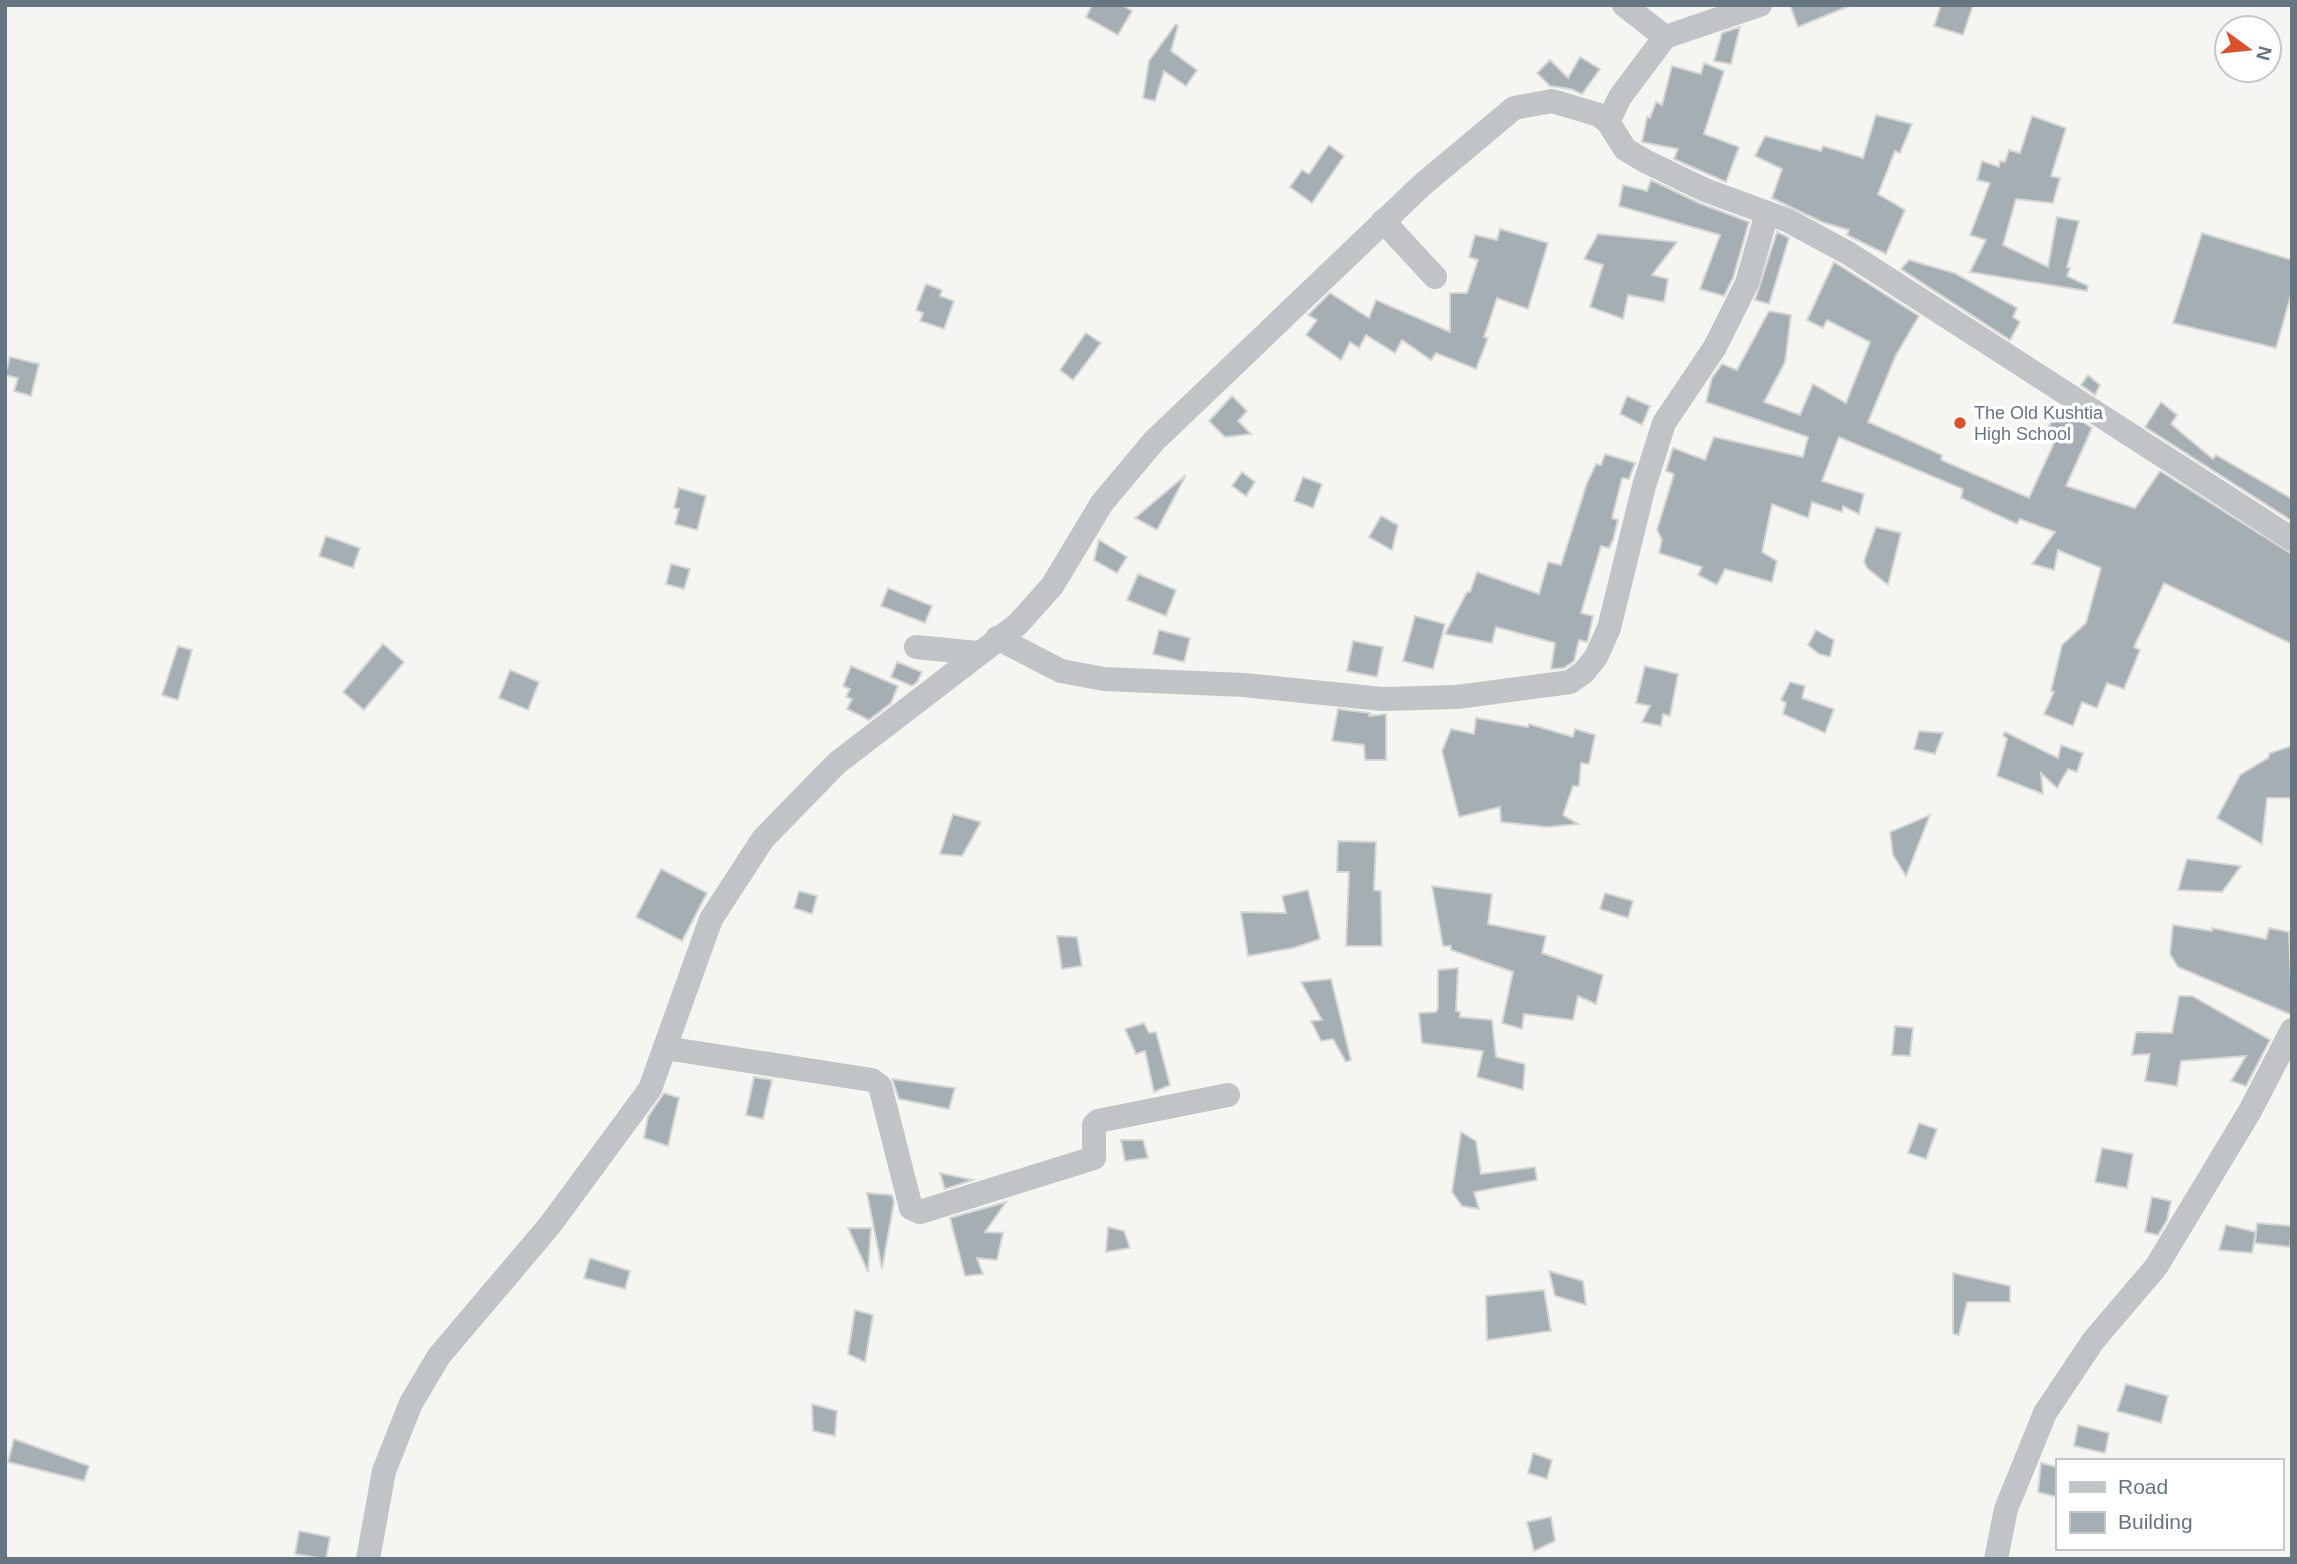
<svg xmlns="http://www.w3.org/2000/svg" width="2297" height="1564" viewBox="0 0 2297 1564" font-family="Helvetica,sans-serif">
<style>
.building{fill:#a5aeb3;stroke:#d6d6d4;stroke-width:2}
.lines{fill:none;stroke-linecap:round;stroke-linejoin:round}
.minor{stroke:#c0c4c7;stroke-width:24}
.poi-dot{fill:#dc502b;stroke:#fff;stroke-width:2.5}
.labels{text-anchor:middle;dominant-baseline:central;stroke-width:7;stroke-linejoin:round;paint-order:stroke}
.poi-label{font-size:18px;fill:#657682;stroke:#fff;text-anchor:start}
</style>
<rect width="100%" height="100%" fill="#f5f5f2"/>
<g class="building">
<polygon points="1092,5 1122,5 1132,11 1118,35 1086,17"/>
<polygon points="1790,5 1849,5 1849,6 1798,27"/>
<polygon points="1941,5 1973,5 1963,35 1934,26"/>
<polygon points="1176,24 1178,26 1171,51 1197,70 1186,86 1164,71 1155,101 1143,98 1149,61"/>
<polygon points="1740,27 1731,64 1714,61 1722,33"/>
<polygon points="1580,57 1600,69 1582,94 1571,89 1550,86 1537,73 1550,60 1568,78"/>
<polygon points="1704,63 1724,71 1704,134 1739,147 1726,182 1674,159 1678,149 1642,142 1647,117 1650,118 1656,102 1662,105 1672,66 1701,74"/>
<polygon points="1876,115 1912,124 1900,153 1895,151 1878,194 1905,210 1886,254 1847,235 1849,230 1822,222 1772,198 1782,169 1755,156 1765,136 1821,151 1823,146 1863,158"/>
<polygon points="2032,116 2066,128 2051,176 2060,178 2053,203 2016,199 2003,245 2048,267 2057,217 2079,221 2067,267 2070,268 2067,276 2088,286 2087,291 1970,272 1986,240 1970,235 1990,183 1977,180 1982,161 1999,167 2000,161 2005,162 2009,150 2020,153"/>
<polygon points="1329,145 1344,156 1312,203 1290,187 1302,170 1309,174"/>
<polygon points="1651,180 1699,203 1749,222 1733,278 1724,296 1700,289 1720,235 1619,206 1623,185 1647,191"/>
<polygon points="1500,229 1548,243 1528,309 1497,298 1484,337 1488,338 1476,369 1436,353 1431,360 1402,340 1395,353 1366,335 1359,348 1350,342 1341,360 1306,335 1317,320 1308,315 1330,293 1369,318 1376,300 1450,332 1450,293 1467,293 1478,260 1469,257 1475,235 1497,240"/>
<polygon points="1777,232 1789,238 1769,304 1755,300"/>
<polygon points="2202,233 2292,260 2292,291 2276,348 2173,323"/>
<polygon points="1598,234 1677,242 1652,275 1668,279 1664,302 1628,295 1623,319 1590,307 1603,265 1584,259"/>
<polygon points="1909,260 1954,273 2017,308 2013,317 2020,322 2010,340 1901,269"/>
<polygon points="1834,262 1919,316 1896,355 1868,422 1942,455 1941,460 2029,498 2054,443 2044,437 2058,407 2062,408 2092,428 2066,486 2135,508 2160,471 2292,554 2292,644 2164,583 2134,647 2140,650 2124,689 2107,683 2097,708 2082,702 2073,726 2044,714 2054,692 2051,691 2062,645 2086,623 2101,568 2058,550 2054,570 2032,564 2055,532 2020,519 2017,524 1961,498 1963,489 1839,437 1822,481 1864,494 1859,514 1843,506 1842,512 1812,502 1808,518 1772,504 1762,552 1777,561 1772,582 1725,569 1717,585 1698,575 1702,567 1659,553 1662,540 1657,530 1674,474 1666,471 1673,448 1705,460 1714,437 1803,457 1808,437 1706,402 1712,378 1722,364 1737,370 1769,311 1791,315 1785,362 1764,402 1800,415 1813,384 1846,403 1870,342 1827,320 1823,328 1807,320"/>
<polygon points="926,284 942,290 940,296 954,301 944,329 920,321 923,313 916,310"/>
<polygon points="1086,333 1101,343 1073,380 1060,370"/>
<polygon points="10,357 39,364 31,396 14,391 18,378 5,375"/>
<polygon points="2088,375 2100,385 2095,395 2081,385"/>
<polygon points="1232,396 1247,411 1238,421 1251,434 1225,437 1209,421"/>
<polygon points="1627,396 1650,406 1642,425 1620,414"/>
<polygon points="2161,402 2177,415 2171,424 2213,459 2216,455 2292,499 2292,521 2145,427"/>
<polygon points="1605,454 1635,463 1629,479 1622,478 1612,518 1618,520 1613,540 1609,548 1601,546 1581,613 1593,616 1588,639 1587,642 1579,640 1574,661 1564,668 1551,669 1555,643 1496,627 1492,643 1445,634 1467,592 1470,592 1477,572 1539,594 1548,562 1561,565 1587,483 1596,464 1601,465"/>
<polygon points="1242,472 1255,482 1246,496 1232,486"/>
<polygon points="1186,475 1157,530 1135,518"/>
<polygon points="1303,477 1322,484 1313,508 1294,501"/>
<polygon points="679,488 706,496 697,530 675,524 679,509 674,508"/>
<polygon points="1381,516 1398,525 1392,550 1369,537"/>
<polygon points="1876,527 1901,533 1888,585 1867,568 1864,561"/>
<polygon points="326,536 360,548 353,568 319,556"/>
<polygon points="1099,540 1127,557 1117,573 1094,560"/>
<polygon points="671,564 690,569 684,589 666,584"/>
<polygon points="1138,574 1176,590 1166,616 1127,600"/>
<polygon points="888,588 932,606 925,623 881,606"/>
<polygon points="1415,616 1445,624 1433,669 1403,661"/>
<polygon points="1159,630 1190,638 1184,662 1153,654"/>
<polygon points="1816,630 1834,640 1830,657 1819,654 1808,645"/>
<polygon points="1353,641 1383,647 1377,677 1347,671"/>
<polygon points="383,644 404,662 364,710 343,692"/>
<polygon points="178,646 192,650 178,700 162,695"/>
<polygon points="897,662 922,672 917,682 912,686 891,677"/>
<polygon points="851,666 898,686 891,703 869,720 847,709 852,699 846,697 850,689 843,686"/>
<polygon points="1645,666 1678,674 1670,716 1663,714 1661,726 1642,722 1650,706 1636,703"/>
<polygon points="510,670 539,682 528,710 499,698"/>
<polygon points="1790,682 1805,686 1802,698 1834,709 1825,733 1783,714 1786,703 1781,700"/>
<polygon points="1338,709 1370,713 1369,716 1386,714 1386,760 1365,760 1364,745 1332,741"/>
<polygon points="1476,718 1528,727 1529,724 1573,737 1575,729 1595,735 1589,764 1581,763 1579,786 1573,786 1563,815 1578,824 1547,827 1501,822 1500,807 1459,817 1442,751 1451,729 1474,734"/>
<polygon points="1919,731 1943,733 1935,754 1914,749"/>
<polygon points="2005,732 2058,758 2061,745 2083,753 2077,772 2068,769 2057,788 2041,773 2043,794 1997,776 2007,739 2003,735"/>
<polygon points="2292,746 2292,798 2267,798 2262,844 2217,818 2240,775 2268,758 2270,753"/>
<polygon points="953,814 981,822 962,856 940,854"/>
<polygon points="1930,815 1906,876 1893,855 1890,832"/>
<polygon points="1338,841 1376,842 1374,890 1381,891 1382,946 1346,946 1349,872 1337,872"/>
<polygon points="2187,859 2241,866 2222,892 2178,890"/>
<polygon points="661,869 707,893 682,941 636,917"/>
<polygon points="1432,886 1492,894 1488,924 1546,936 1542,953 1603,975 1596,1004 1578,996 1573,1020 1524,1014 1522,1029 1502,1023 1513,972 1451,950 1451,946 1443,946"/>
<polygon points="1308,890 1320,939 1293,948 1248,956 1241,912 1286,913 1282,896"/>
<polygon points="799,891 817,896 812,914 794,908"/>
<polygon points="1605,893 1633,901 1628,918 1600,909"/>
<polygon points="2173,925 2212,931 2212,928 2266,939 2269,928 2289,932 2292,1015 2178,967 2170,954"/>
<polygon points="1057,936 1077,937 1082,966 1062,969"/>
<polygon points="1458,968 1456,1011 1460,1012 1460,1017 1492,1020 1496,1057 1525,1064 1523,1090 1477,1077 1483,1051 1422,1043 1419,1013 1436,1012 1438,1008 1438,970"/>
<polygon points="1331,979 1351,1060 1346,1062 1333,1039 1321,1041 1311,1021 1322,1020 1301,982"/>
<polygon points="2179,996 2192,996 2270,1040 2246,1086 2231,1081 2246,1056 2181,1061 2177,1086 2145,1081 2150,1054 2132,1055 2136,1032 2172,1033"/>
<polygon points="1144,1023 1149,1033 1156,1032 1170,1085 1154,1092 1145,1051 1136,1054 1125,1029"/>
<polygon points="1895,1026 1913,1028 1910,1056 1892,1055"/>
<polygon points="754,1077 772,1080 763,1119 746,1115"/>
<polygon points="892,1079 955,1088 949,1109 899,1099"/>
<polygon points="664,1093 679,1098 668,1146 644,1138 648,1117"/>
<polygon points="1919,1123 1937,1129 1926,1159 1908,1153"/>
<polygon points="1461,1132 1476,1141 1481,1174 1535,1167 1537,1180 1474,1192 1479,1209 1462,1206 1452,1192"/>
<polygon points="1121,1140 1143,1140 1148,1158 1125,1161"/>
<polygon points="2102,1148 2133,1154 2127,1188 2095,1182"/>
<polygon points="940,1173 973,1180 945,1189"/>
<polygon points="867,1193 892,1195 894,1202 882,1269"/>
<polygon points="2152,1197 2171,1201 2167,1220 2158,1235 2145,1232"/>
<polygon points="1006,1202 985,1232 1003,1233 997,1260 977,1258 983,1274 965,1276 950,1218"/>
<polygon points="2257,1223 2292,1226 2290,1247 2255,1243"/>
<polygon points="2226,1225 2256,1232 2252,1253 2219,1250"/>
<polygon points="1108,1227 1124,1231 1130,1248 1106,1252"/>
<polygon points="848,1228 871,1228 868,1272"/>
<polygon points="590,1258 630,1271 625,1289 584,1278"/>
<polygon points="1549,1271 1583,1281 1586,1305 1555,1296"/>
<polygon points="1953,1273 2010,1286 2010,1302 1967,1302 1959,1335 1953,1334"/>
<polygon points="1544,1290 1551,1331 1487,1340 1486,1296"/>
<polygon points="855,1310 873,1315 865,1362 848,1354"/>
<polygon points="2126,1384 2168,1396 2161,1423 2117,1411"/>
<polygon points="812,1404 837,1411 835,1436 813,1431"/>
<polygon points="2078,1425 2109,1433 2105,1453 2074,1446"/>
<polygon points="14,1439 89,1466 84,1481 8,1462"/>
<polygon points="1533,1453 1552,1460 1547,1479 1528,1473"/>
<polygon points="2041,1463 2057,1467 2057,1497 2038,1492"/>
<polygon points="1551,1517 1555,1541 1534,1551 1527,1522"/>
<polygon points="299,1531 330,1537 326,1559 295,1554"/>
</g>
<g class="lines">
<g class="minor">
<polyline points="1624,5 1665,37"/>
<polyline points="1608,122 1620,97 1665,37 1760,5"/>
<polyline points="1383,221 1435,277"/>
<polyline points="997,638 1061,671 1104,679 1244,685 1382,699 1457,697 1570,682 1584,672 1596,657 1609,628 1644,486 1664,423 1715,347 1747,283 1767,213"/>
<polyline points="916,647 977,653"/>
<polyline points="665,1048 872,1080 880,1086 911,1208 920,1212 1094,1158 1094,1125 1098,1121 1228,1095"/>
<polyline points="368,1559 384,1471 411,1403 439,1356 550,1225 650,1089 711,919 763,839 837,763 1018,624 1052,586 1102,503 1154,441 1422,185 1514,108 1552,101 1599,115 1608,122 1625,149 1645,161 1705,190 1787,220 1848,253 2292,539"/>
<polyline points="1996,1559 2006,1509 2045,1413 2093,1341 2156,1267 2250,1111 2292,1030"/>
</g>
</g>
<circle class="poi-dot" cx="1960" cy="423" r="7"/>
<g class="labels">
<g class="poi-label">
<text x="1974" y="413">The Old Kushtia<tspan x="1974" dy="21">High School</tspan></text>
</g>
</g>
<rect width="2297" height="1564" fill="none" stroke="#657682" stroke-width="14"/>
<rect x="2056" y="1459" width="228" height="91" fill="#ffffff" stroke="#c1c8cd" stroke-width="2"/>
<rect x="2070" y="1482" width="35" height="10" fill="#c0c4c7" stroke="#c1c8cd" stroke-width="2"/>
<text x="2118" y="1494" font-size="21" fill="#657682">Road</text>
<rect x="2070" y="1512" width="35" height="21" fill="#a5aeb3" stroke="#c1c8cd" stroke-width="2"/>
<text x="2118" y="1529" font-size="21" fill="#657682">Building</text>
<g transform="translate(2248 49) rotate(105)"><circle r="33" fill="#ffffff" stroke="#c1c8cd" stroke-width="2"/>
<path d="M0-5L12 26L0 18L-12 26Z" fill="#dc502b"/>
<text y="-10" font-size="19" font-weight="bold" text-anchor="middle" fill="#657682">N</text>
</g>
</svg>
